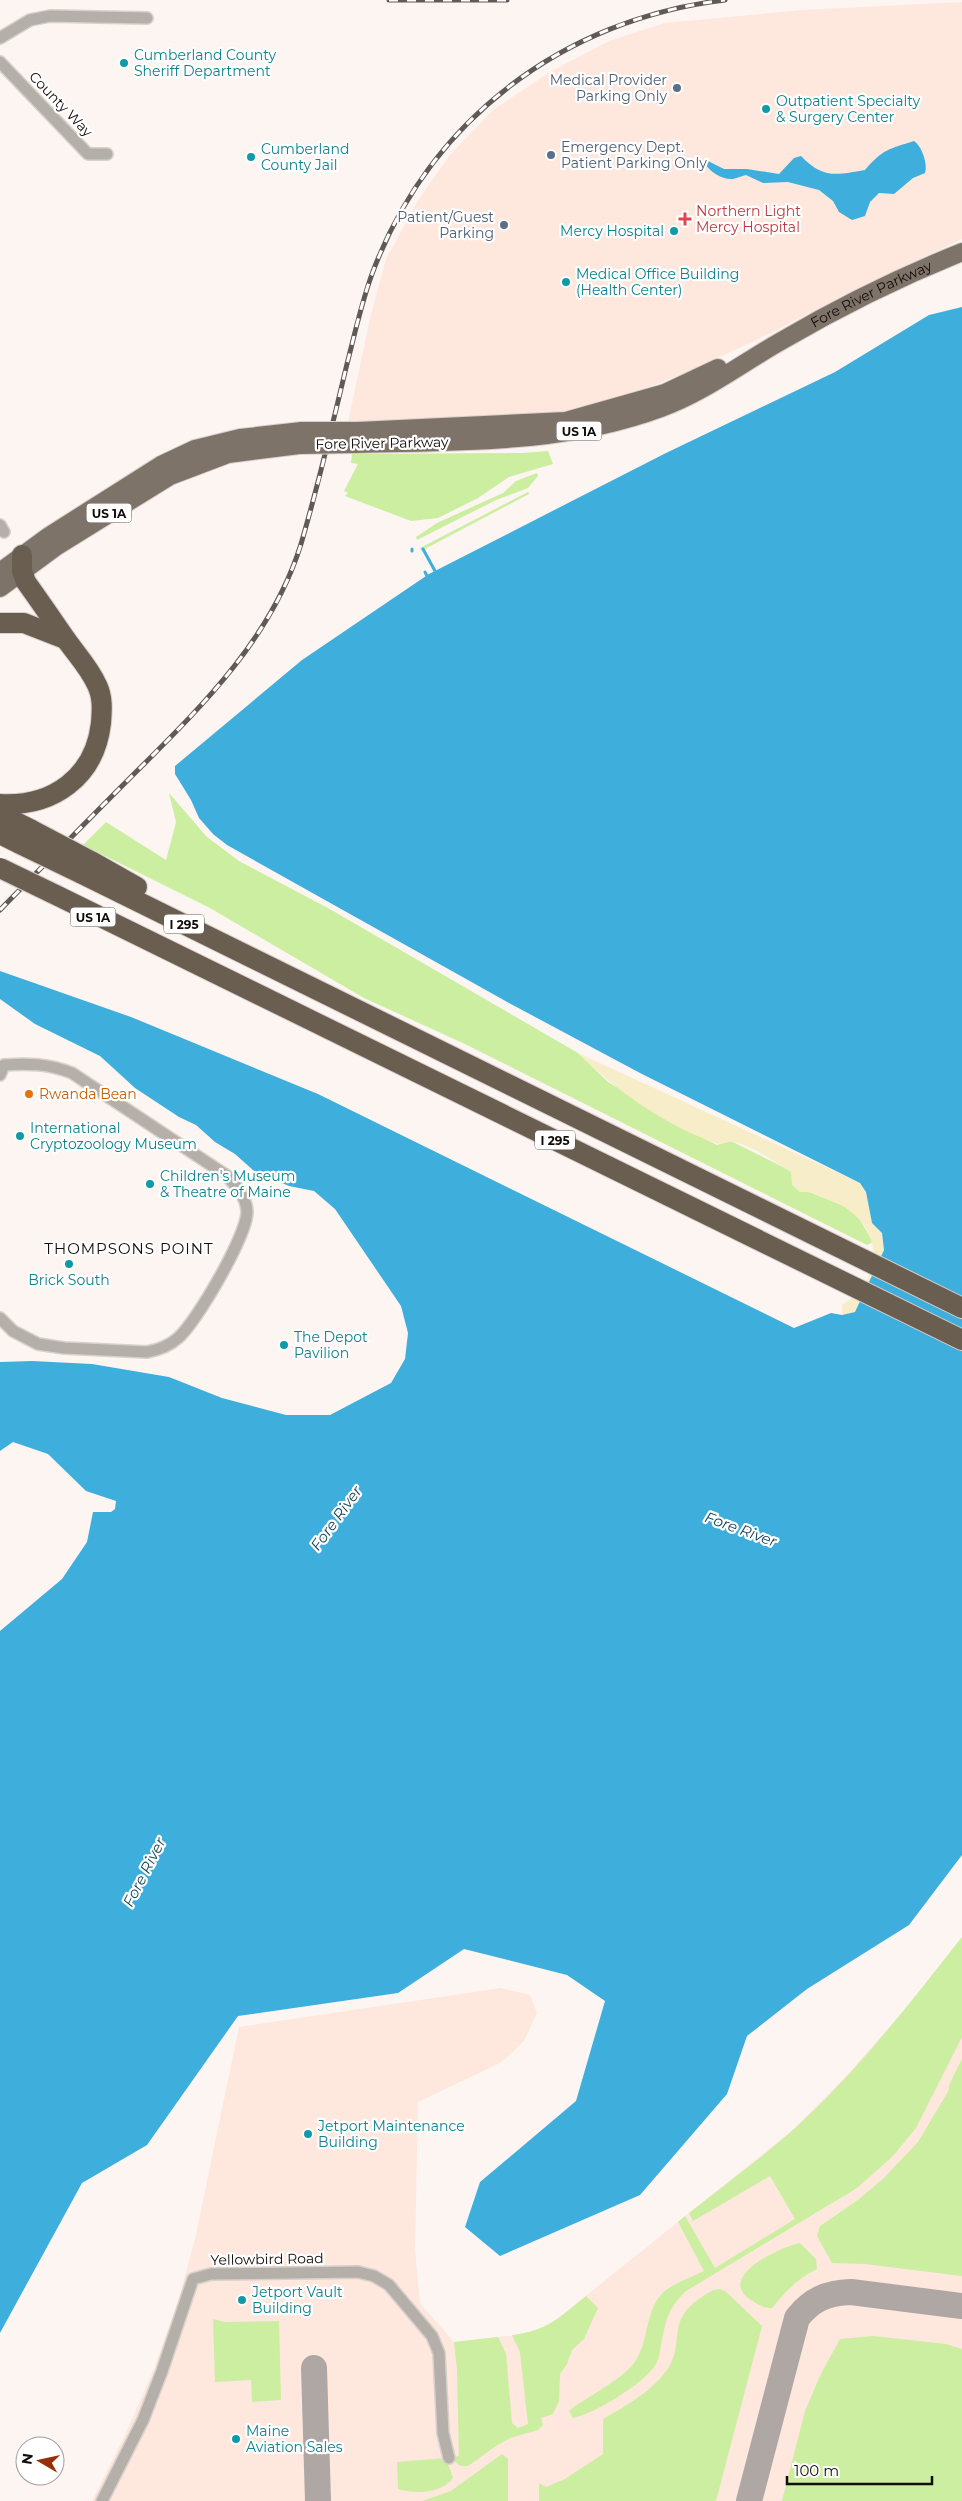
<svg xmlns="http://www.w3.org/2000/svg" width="962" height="2501" viewBox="0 0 962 2501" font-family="Montserrat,sans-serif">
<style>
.built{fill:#fee7dd}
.green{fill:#cbeea0}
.sand{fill:#f7edc8}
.water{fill:#3eaedc}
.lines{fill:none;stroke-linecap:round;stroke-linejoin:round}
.stream{stroke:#3eaedc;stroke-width:3}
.taxiway{stroke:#afa7a4;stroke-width:26}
.minor-casing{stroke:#d8d0cc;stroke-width:14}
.primary-casing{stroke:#d8d0cc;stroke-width:20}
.motorway-casing{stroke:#d8d0cc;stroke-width:22}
.minor{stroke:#b5afa9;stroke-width:11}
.primary{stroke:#7e7368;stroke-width:18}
.motorway{stroke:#6a5e51;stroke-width:20}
.rail-casing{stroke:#615956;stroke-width:5}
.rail{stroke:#fff;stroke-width:3;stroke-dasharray:9;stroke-linecap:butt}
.primary-bridge-casing{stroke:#d8d0cc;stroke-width:20;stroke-linecap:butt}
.motorway-bridge-casing{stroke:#d8d0cc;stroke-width:22;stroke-linecap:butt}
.primary-bridge{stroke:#7e7368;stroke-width:18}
.motorway-bridge{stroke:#6a5e51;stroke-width:20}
.culture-dot{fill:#0f9aa8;stroke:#fff;stroke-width:2}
.service-dot{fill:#5c6f8a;stroke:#fff;stroke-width:2}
.health-dot{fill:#e0444e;stroke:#fff;stroke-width:2}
.food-dot{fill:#e8710a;stroke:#fff;stroke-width:2}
.labels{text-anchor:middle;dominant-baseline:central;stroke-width:4.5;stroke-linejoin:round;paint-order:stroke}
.shield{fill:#fff;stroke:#5a5553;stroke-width:1}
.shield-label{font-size:12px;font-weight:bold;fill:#130c09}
.culture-label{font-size:14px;fill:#0d838f;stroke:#fff;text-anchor:start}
.service-label{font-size:14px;fill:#4e5e75;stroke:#fff;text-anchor:end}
.street-label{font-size:14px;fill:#130c09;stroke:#fff}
.health-label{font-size:14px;fill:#be3a42;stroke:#fff;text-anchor:start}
.food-label{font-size:14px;fill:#c56008;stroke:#fff;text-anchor:start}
.neighbourhood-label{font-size:15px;letter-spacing:1px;fill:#130c09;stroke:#fff}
.water-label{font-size:15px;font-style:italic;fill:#18465a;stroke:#fff}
</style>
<rect width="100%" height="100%" fill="#fdf5f1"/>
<g class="built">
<polygon points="962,2 962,239 857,288 767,335 687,372 632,394 574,413 348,423 370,318 386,259 419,199 450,155 493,110 550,72 609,41 665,23 803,10"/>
<polygon points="962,1937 962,2501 92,2501 124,2437 154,2369 179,2298 195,2239 239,2027 501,1988 530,1995 537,2013 524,2041 502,2062 418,2102 415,2250 420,2303 454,2342 534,2333 552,2323 795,2128 850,2072 911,2002"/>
</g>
<g class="green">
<polygon points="548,451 553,464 509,477 478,498 438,518 411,521 345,496 348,493 344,491 358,464 351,463 352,454 522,453"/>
<polygon points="537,473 538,476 528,488 496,500 417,540 416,537 437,523 503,493 516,481"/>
<polygon points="528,492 529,494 421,551 420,548"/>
<polygon points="169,793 207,837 239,861 328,908 578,1053 608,1082 703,1138 717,1145 731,1141 783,1167 791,1172 800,1192 807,1191 849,1208 857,1215 873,1242 867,1245 465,1044 364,998 210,908 83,845 106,822 166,860 176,822"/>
<path d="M962,1937V2037L916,2128L893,2156L857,2188L686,2291C667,2309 666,2321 661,2345C660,2351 659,2359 656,2364C645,2383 594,2414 573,2418L569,2411C586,2397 622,2380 634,2363C650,2342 644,2307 666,2290C677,2282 692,2277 704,2271L678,2222L685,2216L715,2268L795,2219L770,2176L693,2221L689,2213C724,2185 762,2158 795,2128C858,2071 910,2003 962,1937Z"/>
<polygon points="962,2059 962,2276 865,2264 832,2263 817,2236 820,2226 858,2200 884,2178 918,2142 949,2090 949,2085"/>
<path d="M800,2243L816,2259L817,2269C798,2278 785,2292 772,2308C763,2308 759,2305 751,2300C715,2277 780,2247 800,2243Z"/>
<path d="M719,2289L725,2291L762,2326L716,2501H539V2483L546,2487L565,2479L603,2454V2419C626,2406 654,2390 669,2367C684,2342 667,2321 699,2299C706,2294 711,2290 719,2289Z"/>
<path d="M586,2296L598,2308L584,2339L572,2350L567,2364L560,2374L559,2401L553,2414L541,2418L543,2425L538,2430L510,2438L496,2446L468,2466H461L455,2462L454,2457L459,2456L457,2369L454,2342L498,2337L506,2354L512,2423L518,2428L528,2424L520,2352L512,2335C547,2331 559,2318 586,2296Z"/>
<polygon points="213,2319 224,2322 279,2321 281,2400 252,2402 251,2380 215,2382"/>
<polygon points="873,2336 946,2344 962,2349 962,2501 782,2501 805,2411 821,2374 840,2339"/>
<polygon points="502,2454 508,2459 508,2501 422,2501 451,2491"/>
<path d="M446,2458L453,2478C441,2494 415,2494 398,2489L397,2462Z"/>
</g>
<path class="sand" d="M578,1053L860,1183L866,1192L872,1223L882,1233L884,1250L855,1312L842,1315V1305C891,1275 880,1219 830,1200C820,1196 811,1191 800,1192L792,1185L791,1172C774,1161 753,1146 733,1142C727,1141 720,1146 715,1143C663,1124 617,1091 578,1053Z"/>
<g class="water">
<path d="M914,141C922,146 928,165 925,173L913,178L894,194L879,193L870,202L865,216L852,220L839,212L833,201L819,190L788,182L763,183L746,175C741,176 738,178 733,179C723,180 709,172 705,163L706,160L724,169H747L779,174L794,158L801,156C823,179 836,175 865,170C883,149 889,149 914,141Z"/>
<polygon points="962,307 962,1855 909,1925 807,1989 747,2036 727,2094 640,2195 500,2256 465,2227 480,2182 576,2101 605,2001 567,1975 464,1949 398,1993 238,2016 147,2145 82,2183 0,2333 0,1631 62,1579 87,1542 93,1512 111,1512 115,1509 116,1501 86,1491 48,1454 13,1442 0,1451 0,1362 32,1361 92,1364 169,1377 222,1398 286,1415 330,1415 391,1383 405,1359 408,1333 401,1306 335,1209 314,1191 289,1186 254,1171 235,1154 215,1142 196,1125 179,1117 135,1088 100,1056 35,1024 0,999 0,971 131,1017 318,1094 794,1328 831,1313 842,1315 855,1312 884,1250 882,1233 872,1223 866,1192 860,1183 640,1073 509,1003 227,845 213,834 199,818 191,800 175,774 175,766 302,660 429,574 666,453 835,372 929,315"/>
</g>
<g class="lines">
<g class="stream">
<polyline points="412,549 412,551"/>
<polyline points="423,549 435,571"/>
<polyline points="425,572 427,576"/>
</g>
<g class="taxiway">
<polyline points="314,2368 318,2501"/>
<path d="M749,2501L797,2318C812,2299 827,2293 851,2292L962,2306"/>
</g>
<g class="minor-casing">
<g id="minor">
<polyline points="0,38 30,20 50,16 147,18"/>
<polyline points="0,62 88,154 107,154"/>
<polyline points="0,525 4,532"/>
<path d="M0,1075L4,1065C29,1063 49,1064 72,1073L226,1175C236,1186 246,1196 247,1211C248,1234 196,1323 178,1338C169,1346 158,1350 147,1352L64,1348L38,1344L13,1331L0,1318"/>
<polyline points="102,2501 143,2420 162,2371 193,2279 211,2274 358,2272 374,2276 389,2285 432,2336 439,2353 443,2433 449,2458"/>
</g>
</g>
<g class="primary-casing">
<g id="primary">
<polyline points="358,431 566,421 665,393 718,368"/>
<path id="s1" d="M356,444C461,441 560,445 661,408C705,392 742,363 783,340C841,306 900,277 962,252"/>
<polyline points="0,572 49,536 161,465 195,449 240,438 302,431"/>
<polyline points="0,588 57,546 170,476 228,454 299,445"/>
</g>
</g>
<g class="motorway-casing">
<g id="motorway">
<polyline points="0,623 24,623 65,639"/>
<path d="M0,804C53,807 95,777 101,723C102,710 103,697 97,685C89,667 76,654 65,638C52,619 39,600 26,582L22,571V555"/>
<polyline points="0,814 32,830"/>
<polyline points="0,834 20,844"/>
<polyline points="91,861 137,887"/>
<polyline points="80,873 962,1308"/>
<polyline points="58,896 962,1340"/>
</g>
</g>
<use href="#minor" class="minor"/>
<use href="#primary" class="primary"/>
<use href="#motorway" class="motorway"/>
<g class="rail-casing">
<g id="rail">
<polyline points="389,0 507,0"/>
<path d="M0,910C43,866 85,823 128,780C198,710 271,641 301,544C318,486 332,427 346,368C354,337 361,304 372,274C429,120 564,19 725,0"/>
</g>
</g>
<use href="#rail" class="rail"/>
<g class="primary-bridge-casing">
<g id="primary-bridge">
<polyline points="302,431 358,431"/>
<polyline points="299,445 356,444"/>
</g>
</g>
<g class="motorway-bridge-casing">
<g id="motorway-bridge">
<polyline points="32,830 91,861"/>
<polyline points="20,844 80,873"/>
<polyline points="0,868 58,896"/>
</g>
</g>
<use href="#primary-bridge" class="primary-bridge"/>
<use href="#motorway-bridge" class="motorway-bridge"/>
</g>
<g class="culture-dot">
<circle cx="124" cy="63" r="5"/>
<circle cx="766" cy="109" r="5"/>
<circle cx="251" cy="157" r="5"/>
<circle cx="674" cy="231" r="5"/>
<circle cx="566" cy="282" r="5"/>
<circle cx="20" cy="1136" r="5"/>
<circle cx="150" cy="1184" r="5"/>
<circle cx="69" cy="1264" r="5"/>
<circle cx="284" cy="1345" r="5"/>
<circle cx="308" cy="2134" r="5"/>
<circle cx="242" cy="2300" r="5"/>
<circle cx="236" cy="2439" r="5"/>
</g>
<g class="service-dot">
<circle cx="677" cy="88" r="5"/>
<circle cx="551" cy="155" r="5"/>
<circle cx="504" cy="225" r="5"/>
</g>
<path class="health-dot" d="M682.5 211.5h5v5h5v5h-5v5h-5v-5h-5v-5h5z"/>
<circle class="food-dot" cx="29" cy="1094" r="5"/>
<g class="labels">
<g class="shield">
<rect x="556.5" y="421.5" width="45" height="19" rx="4"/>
<rect x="86.5" y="503.5" width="45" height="19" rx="4"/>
<rect x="70.5" y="907.5" width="45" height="19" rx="4"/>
<rect x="164" y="914.5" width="40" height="19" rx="4"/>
<rect x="535" y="1130.5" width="40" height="19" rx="4"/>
</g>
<g class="shield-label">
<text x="579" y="431">US 1A</text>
<text x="109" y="513">US 1A</text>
<text x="93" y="917">US 1A</text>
<text x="184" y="924">I 295</text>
<text x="555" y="1140">I 295</text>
</g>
<g class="culture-label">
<text x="134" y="55">Cumberland County<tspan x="134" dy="16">Sheriff Department</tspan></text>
<text x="776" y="101">Outpatient Specialty<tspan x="776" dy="16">&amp; Surgery Center</tspan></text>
<text x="261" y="149">Cumberland<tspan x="261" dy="16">County Jail</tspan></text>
<text x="664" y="231" text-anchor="end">Mercy Hospital</text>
<text x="576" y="274">Medical Office Building<tspan x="576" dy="16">(Health Center)</tspan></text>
<text x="30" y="1128">International<tspan x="30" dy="16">Cryptozoology Museum</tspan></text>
<text x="160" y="1176">Children's Museum<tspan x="160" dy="16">&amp; Theatre of Maine</tspan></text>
<text x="69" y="1280" text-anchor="middle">Brick South</text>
<text x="294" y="1337">The Depot<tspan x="294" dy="16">Pavilion</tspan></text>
<text x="318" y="2126">Jetport Maintenance<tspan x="318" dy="16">Building</tspan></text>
<text x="252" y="2292">Jetport Vault<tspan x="252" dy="16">Building</tspan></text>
<text x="246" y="2431">Maine<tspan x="246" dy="16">Aviation Sales</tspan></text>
</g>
<g class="service-label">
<text x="667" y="80">Medical Provider<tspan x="667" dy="16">Parking Only</tspan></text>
<text x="561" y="147" text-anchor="start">Emergency Dept.<tspan x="561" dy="16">Patient Parking Only</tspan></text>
<text x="494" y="217">Patient/Guest<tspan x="494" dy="16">Parking</tspan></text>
</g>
<g class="street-label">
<text transform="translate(61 104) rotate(46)">County Way</text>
<text stroke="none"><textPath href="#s1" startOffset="548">Fore River Parkway</textPath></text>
<text transform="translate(382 443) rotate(-1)">Fore River Parkway</text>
<text transform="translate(267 2259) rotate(-1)">Yellowbird Road</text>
</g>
<g class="health-label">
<text x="696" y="211">Northern Light<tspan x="696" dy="16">Mercy Hospital</tspan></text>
</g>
<g class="food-label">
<text x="39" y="1094">Rwanda Bean</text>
</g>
<g class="neighbourhood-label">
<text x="129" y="1248">THOMPSONS POINT</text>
</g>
<g class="water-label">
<text transform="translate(336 1518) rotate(-54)">Fore River</text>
<text transform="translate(741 1529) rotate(20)">Fore River</text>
<text transform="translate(144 1872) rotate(-63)">Fore River</text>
</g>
</g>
<g transform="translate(40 2461) rotate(279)"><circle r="24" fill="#ffffff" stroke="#a19e9d"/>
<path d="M0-4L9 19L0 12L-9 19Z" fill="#953006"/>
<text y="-8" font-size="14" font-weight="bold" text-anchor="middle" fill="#130c09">N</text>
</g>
<path d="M787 2476v8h145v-8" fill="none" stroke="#130c09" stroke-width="2.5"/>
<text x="794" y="2476" font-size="15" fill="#130c09" stroke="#ffffff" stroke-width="4" paint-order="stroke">100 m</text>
</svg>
